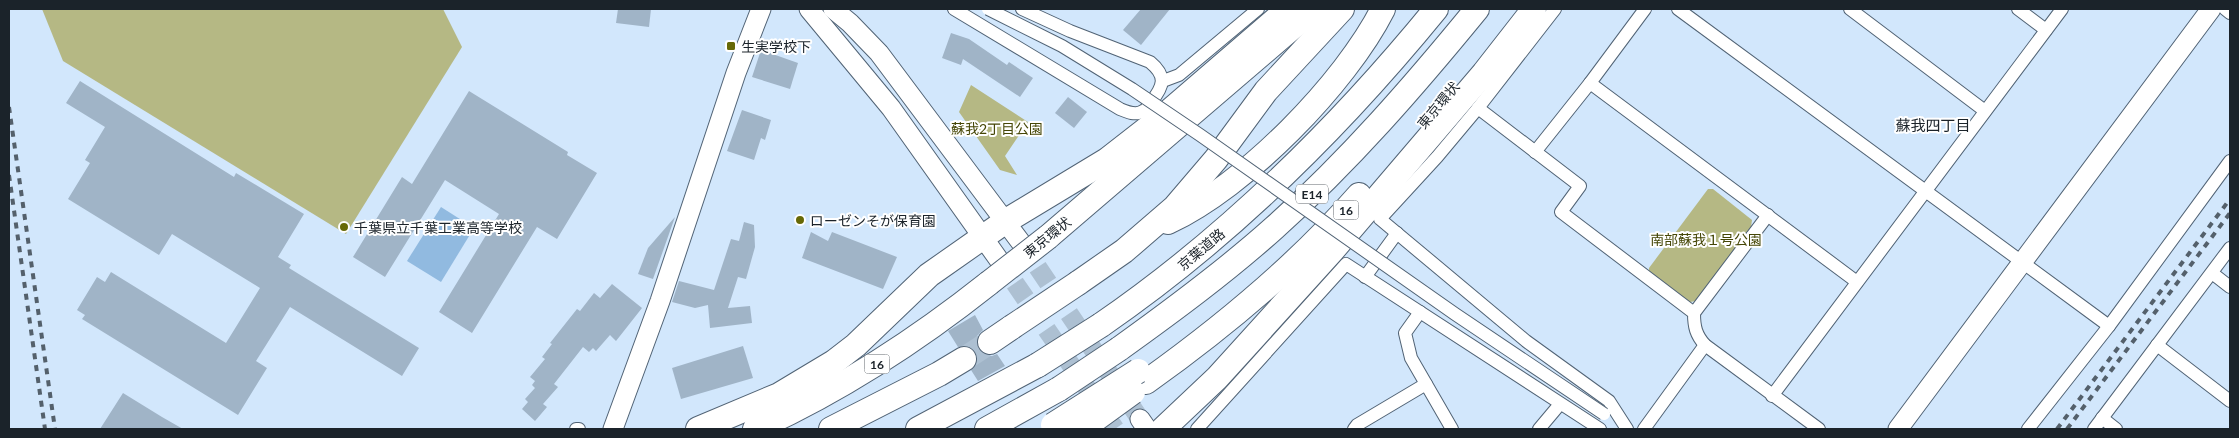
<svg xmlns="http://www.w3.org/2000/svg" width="2239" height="438" viewBox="0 0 2239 438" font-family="Lato,'Noto Sans JP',sans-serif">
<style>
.green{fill:#b5b884}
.water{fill:#91bae0}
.building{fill:#a0b4c7}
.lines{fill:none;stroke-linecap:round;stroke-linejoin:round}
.secondary-tunnel{stroke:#adc0d2;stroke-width:19;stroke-dasharray:19 9;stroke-linecap:butt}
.highway-tunnel{stroke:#adc0d2;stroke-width:24;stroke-dasharray:24 12;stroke-linecap:butt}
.street-casing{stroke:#516375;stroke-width:14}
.secondary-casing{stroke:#516375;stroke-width:21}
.highway-casing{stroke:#516375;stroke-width:26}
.street{stroke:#fff;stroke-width:12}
.secondary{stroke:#fff;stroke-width:19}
.highway{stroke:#fff;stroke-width:24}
.rail{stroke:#54606b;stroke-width:4;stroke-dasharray:6 6;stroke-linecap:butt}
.street-bridge-casing{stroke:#516375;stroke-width:14;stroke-linecap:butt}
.highway-bridge-casing{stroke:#516375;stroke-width:26;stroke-linecap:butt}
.street-bridge{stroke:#fff;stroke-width:12}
.highway-bridge{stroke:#fff;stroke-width:24}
.poi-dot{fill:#676906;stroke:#fff;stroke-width:2}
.labels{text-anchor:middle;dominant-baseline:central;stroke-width:4;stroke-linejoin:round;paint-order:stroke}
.shield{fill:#fff;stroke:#5f656a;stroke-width:1}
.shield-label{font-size:12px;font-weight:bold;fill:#1b232a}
.poi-label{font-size:14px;fill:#1b232a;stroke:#fff;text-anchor:start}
.street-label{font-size:14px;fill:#1b232a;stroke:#fff}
.park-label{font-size:14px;fill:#454606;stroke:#fff}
.neighbourhood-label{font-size:15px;fill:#1b232a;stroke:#fff}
</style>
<rect width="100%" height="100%" fill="#d2e7fc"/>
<g class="green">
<polygon points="42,9 443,9 462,47 346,234 63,61"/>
<polygon points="971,85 1028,122 1005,156 1017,175 1000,170 959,112"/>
<polygon points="1708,189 1713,189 1752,220 1751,227 1696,301 1690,302 1649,271 1649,268"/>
</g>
<polygon class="water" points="441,207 474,228 441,282 407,261"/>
<g class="building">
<polygon points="618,9 651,9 649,27 616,23"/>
<polygon points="1141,9 1170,9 1141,45 1123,30"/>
<polygon points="951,33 969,39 1007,65 1009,62 1033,78 1020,97 963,59 961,65 942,58"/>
<polygon points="761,50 798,63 790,89 752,77"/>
<polygon points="80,81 234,177 236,173 304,214 278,257 291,265 289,268 419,348 402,376 290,307 256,361 267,368 238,415 82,319 85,315 77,310 97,277 105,282 111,272 226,343 260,288 172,234 159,255 68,199 90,163 85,160 105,127 66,103"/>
<polygon points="469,91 568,152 567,155 597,173 557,239 537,227 472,333 439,312 499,214 445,180 385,277 353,257 402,177 412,184"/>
<polygon points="1068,97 1087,112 1074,128 1055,113"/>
<polygon points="742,110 771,120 765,140 761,138 754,160 727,151"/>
<polygon points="675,217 653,279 638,274 648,248"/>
<polygon points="744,222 754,225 755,247 746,279 738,277 728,308 750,306 752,323 710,328 708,305 695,308 672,302 679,281 714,290 731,239 739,241"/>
<polygon points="811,232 828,241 832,232 897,257 883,289 802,258"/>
<polygon points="612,284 642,308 616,341 610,335 596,351 593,348 589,352 583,347 554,384 558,387 543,404 547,407 535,421 522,409 528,402 525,399 535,388 532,385 535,381 530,377 545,359 542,357 552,344 550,343 577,309 580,311 594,293 600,298"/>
<polygon points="975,315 983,330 977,336 976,343 978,349 984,355 992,356 997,354 1005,366 978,381 971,370 976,365 978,359 976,352 970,347 958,347 948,331"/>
<polygon points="743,346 753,378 681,399 672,368"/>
<polygon points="123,393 162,417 183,429 100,429"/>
</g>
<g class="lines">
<g class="secondary-tunnel">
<polyline points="1022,244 1140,419"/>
<polyline points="999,260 1115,429"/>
</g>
<polyline class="highway-tunnel" points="964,359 990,342"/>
<g class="street-casing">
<g id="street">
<path d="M954,9L1120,109C1127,112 1136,116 1143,111C1146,110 1149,104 1151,102C1164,86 1167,76 1150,62L1070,31L1022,9"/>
<path d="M1555,9L1478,108L1580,186L1561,212L1694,313C1694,327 1696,335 1705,345L1819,429"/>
<polyline points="1678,9 2109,326"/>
<polyline points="1850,9 1985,111"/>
<polyline points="2018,9 2046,30"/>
<polyline points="2225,9 2230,13"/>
<polyline points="1163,81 1179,75 1258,9"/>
<polyline points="1590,83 1857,282"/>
<polyline points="1478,108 1437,157 1380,219 1526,341 1609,401 1627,429"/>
<polyline points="1535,152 1590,83 1645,9"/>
<polyline points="2212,273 2230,287"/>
<polyline points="1365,277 1397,233"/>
<polyline points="1420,312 1405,333 1411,358 1452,429"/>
<polyline points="1694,313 1768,215"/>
<polyline points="2157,345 2230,401"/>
<polyline points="1772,396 2062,9"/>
<polyline points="2102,418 2116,429"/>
<polyline points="576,429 579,429"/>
<polyline points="1197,429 1346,264 1600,429"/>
<polyline points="1354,429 1357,425 1426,384"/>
<polyline points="1539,429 1560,404"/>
<polyline points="1644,429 1705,345"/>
<polyline points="2028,429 2109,326 2230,161"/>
<polyline points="2094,429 2230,248"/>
</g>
</g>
<g class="secondary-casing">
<g id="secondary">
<polyline points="809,9 891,108 999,260"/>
<polyline points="833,9 850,23 879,53 1022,244"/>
<polyline points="1140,419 1147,429"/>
<polyline points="613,429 660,301 736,73 761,9"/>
<polyline points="1898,429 2211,9"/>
</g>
</g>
<g class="highway-casing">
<g id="highway">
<path d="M1168,222C1245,186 1345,84 1383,9"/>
<polyline points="1048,237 1314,9"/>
<polyline points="1078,283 1124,251 1175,207 1216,159 1266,91 1342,9"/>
<path d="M1101,325C1229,237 1338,129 1436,9"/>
<polyline points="990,342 1012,327"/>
<path d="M1119,349C1172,311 1225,272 1274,228C1349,161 1414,86 1477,9"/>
<path d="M1146,382C1223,327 1297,266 1359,195"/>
<polyline points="698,429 779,395 834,362 856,345 929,275 1006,221 1107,160 1166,114 1288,9"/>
<path d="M755,429C839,391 916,341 989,283"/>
<polyline points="831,429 939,374 964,359"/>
<polyline points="918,429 1038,365"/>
<polyline points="987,429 1059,389"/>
<polyline points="1163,429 1217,378 1332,251 1484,73 1534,9"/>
</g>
</g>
<use href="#street" class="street"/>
<use href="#secondary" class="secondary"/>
<use href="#highway" class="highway"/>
<g class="rail">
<polyline points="9,107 55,429"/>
<polyline points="9,175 45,429"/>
<polyline points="2057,429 2230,199"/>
<polyline points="2067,429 2230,213"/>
</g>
<g class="street-bridge-casing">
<polyline id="street-bridge" points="988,9 1062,46 1132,89 1200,135 1455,314 1604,414"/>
</g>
<g class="highway-bridge-casing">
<g id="highway-bridge">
<polyline points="989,283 1048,237"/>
<polyline points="1012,327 1078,283"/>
<polyline points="1038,365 1101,325"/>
<polyline points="1059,389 1119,349"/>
<polyline points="1053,425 1138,371"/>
<polyline points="1082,429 1133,392"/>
</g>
</g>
<use href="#street-bridge" class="street-bridge"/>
<use href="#highway-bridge" class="highway-bridge"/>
</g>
<g class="poi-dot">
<rect x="726" y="41" width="10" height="10" rx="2.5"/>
<circle cx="800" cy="220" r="5"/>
<circle cx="344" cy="227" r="5"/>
</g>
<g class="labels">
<g class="shield">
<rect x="1296" y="184.5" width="32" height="19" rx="4"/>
<rect x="1333.5" y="200.5" width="25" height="19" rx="4"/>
<rect x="864.5" y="354.5" width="25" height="19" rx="4"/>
</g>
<g class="shield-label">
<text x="1312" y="194">E14</text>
<text x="1346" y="210">16</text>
<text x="877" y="364">16</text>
</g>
<g class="poi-label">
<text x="741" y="46">生実学校下</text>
<text x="810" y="220">ローゼンそが保育園</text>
<text x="354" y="227">千葉県立千葉工業高等学校</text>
</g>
<g class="street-label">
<text transform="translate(1438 105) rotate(-50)">東京環状</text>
<text transform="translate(1047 237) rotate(-39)">東京環状</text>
<text transform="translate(1201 249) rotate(-40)">京葉道路</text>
</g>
<g class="park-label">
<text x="997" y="128">蘇我2丁目公園</text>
<text x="1706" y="239">南部蘇我１号公園</text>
</g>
<g class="neighbourhood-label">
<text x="1933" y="125">蘇我四丁目</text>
</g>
</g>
<rect width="2239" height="438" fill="none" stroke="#1b232a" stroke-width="20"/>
</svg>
